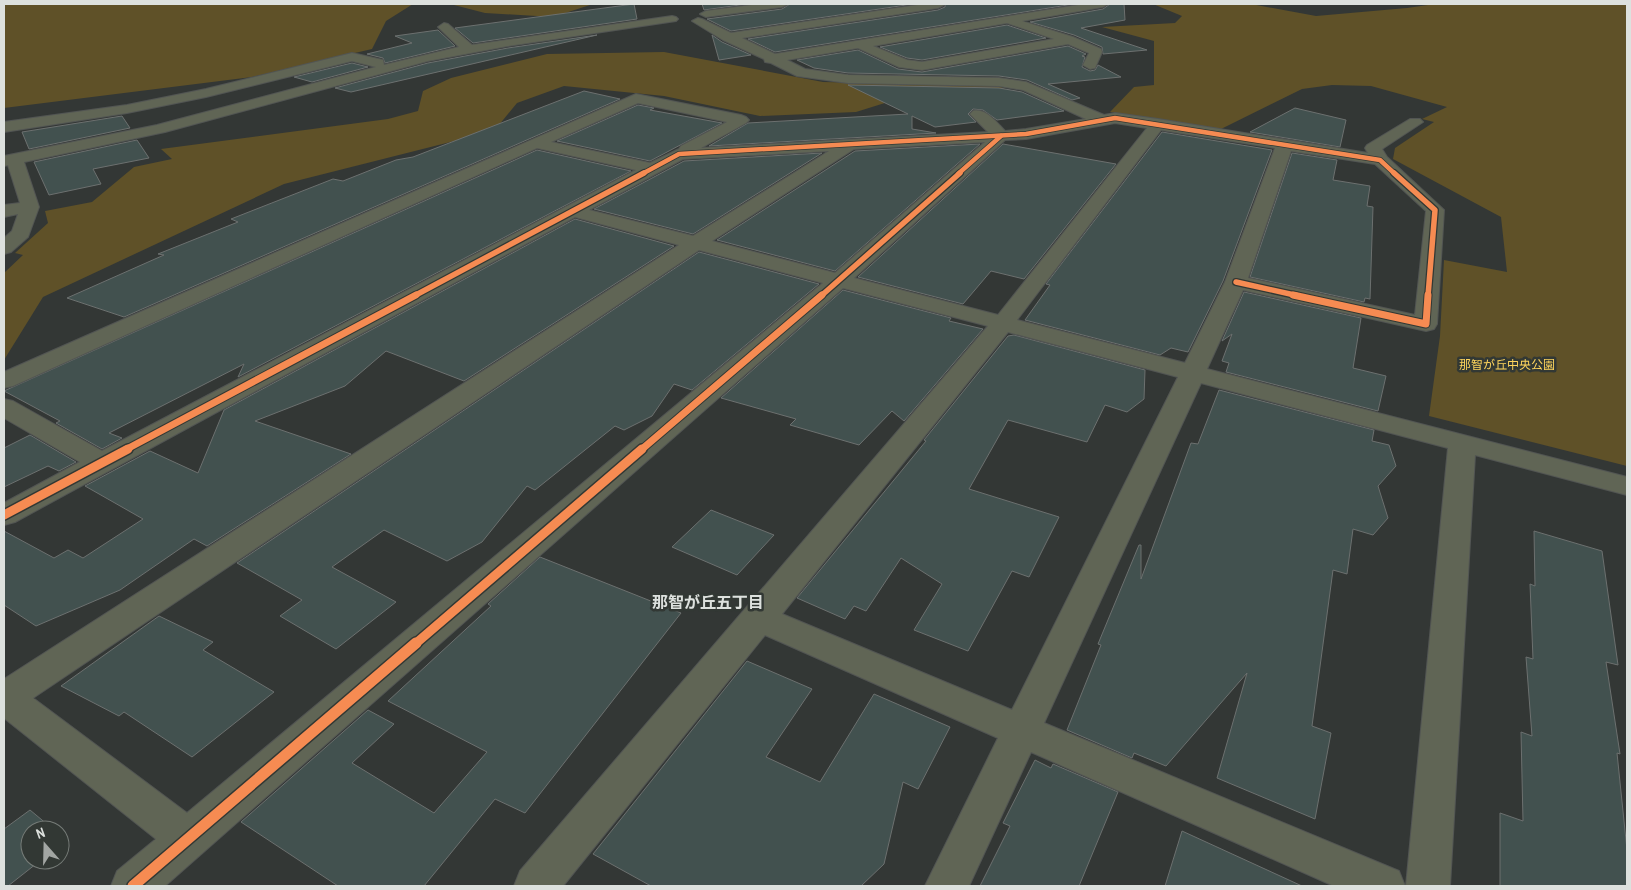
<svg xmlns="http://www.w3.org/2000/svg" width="1631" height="890" viewBox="0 0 1631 890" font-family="'Archivo Narrow','Noto Sans JP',sans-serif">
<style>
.green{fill:#5f5128}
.building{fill:#42514f;stroke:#6c706f}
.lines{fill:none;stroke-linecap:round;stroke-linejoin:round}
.minor-casing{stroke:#525553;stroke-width:2}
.minor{fill:#606555;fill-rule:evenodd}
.cycleway-far4-casing{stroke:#323834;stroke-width:6}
.cycleway-far3-casing{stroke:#323834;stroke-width:8}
.cycleway-far2-casing{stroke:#323834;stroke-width:9}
.cycleway-far1-casing{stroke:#323834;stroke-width:12}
.cycleway-casing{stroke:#323834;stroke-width:14}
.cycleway-far4{stroke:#f68b52;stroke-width:4.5}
.cycleway-far3{stroke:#f68b52;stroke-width:5.5}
.cycleway-far2{stroke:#f68b52;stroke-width:7}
.cycleway-far1{stroke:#f68b52;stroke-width:9}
.cycleway{stroke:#f68b52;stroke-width:11}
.labels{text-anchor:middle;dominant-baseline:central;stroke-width:5;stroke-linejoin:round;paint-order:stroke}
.park-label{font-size:12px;fill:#fdd45c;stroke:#323834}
.near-neighbourhood-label{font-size:16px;font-weight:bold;fill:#dde1de;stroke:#323834}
</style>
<rect width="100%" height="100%" fill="#333735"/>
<g class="green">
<polygon points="4,4 413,4 386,21 372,49 252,77 4,108"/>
<polygon points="450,4 593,4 553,17 485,13"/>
<polygon points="1153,4 1251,4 1316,16 1407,8 1435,4 1627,4 1627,466 1429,416 1440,336 1444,260 1507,272 1501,217 1393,159 1395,148 1434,122 1422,119 1447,107 1371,86 1332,85 1302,89 1221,129 1110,112 1134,87 1154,85 1154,41 1102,27 1175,23 1182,16"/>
<polygon points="664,52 823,82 999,86 1015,94 888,102 856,112 760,116 664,96 564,86 517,103 494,131 284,184 43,297 4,360 4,273 23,255 15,253 48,223 45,211 92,202 134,167 172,159 161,149 388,119 418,111 423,91 451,78 547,54"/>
</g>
<g class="building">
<polygon points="634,4 637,19 473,43 455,28"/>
<polygon points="702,4 747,4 704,10"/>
<polygon points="790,4 913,4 731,31 707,19 782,9"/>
<polygon points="945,4 1074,4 775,52 748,39 938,10 945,7"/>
<polygon points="1110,4 1124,4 1125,20 1081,28 1147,50 1103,54 1102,47 1074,35 1030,22 1103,9"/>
<polygon points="1007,25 1046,38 922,60 907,58 880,47"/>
<polygon points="438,30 455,46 385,63 383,58 367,54 412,43 395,36"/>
<polygon points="597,35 351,92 335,88 428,63 508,48"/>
<polygon points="712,35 722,42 751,55 719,60"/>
<polygon points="1068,46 1086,54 1082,56 1085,57 1082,67 1090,71 1095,70 1098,65 1121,77 1048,84 1080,98 1072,100 1027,80 999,76 848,73 814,68 797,60 858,50 898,69 922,72"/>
<polygon points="352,63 368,67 312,82 294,77"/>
<polygon points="848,85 999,88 1022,92 1064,111 997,120 983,110 973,109 968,114 976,122 935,127 912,116 912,129 936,133 709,146 748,123 908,114"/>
<polygon points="584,91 620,99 124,317 67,298 164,255 158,254 238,222 231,219 333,179 343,181 396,160 413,157"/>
<polygon points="638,105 654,108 650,110 722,123 650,161 557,141"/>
<polygon points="1295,108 1346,120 1340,147 1250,132"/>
<polygon points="122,116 130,128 29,149 22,132"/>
<polygon points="1162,132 1272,150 1223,281 1188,352 1171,348 1160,355 1025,320 1050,285 1046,284"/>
<polygon points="137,140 149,158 93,169 101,184 49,195 34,162"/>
<polygon points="980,144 835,271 717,240 855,151"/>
<polygon points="1003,144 1116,164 1024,279 991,271 963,304 858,277"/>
<polygon points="537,150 631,171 238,377 244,364 109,433 122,438 102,449 56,423 60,421 4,391"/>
<polygon points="822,153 693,234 594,209 684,161"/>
<polygon points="1292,153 1337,160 1333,180 1370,186 1367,206 1373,207 1370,299 1365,298 1364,302 1250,277"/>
<polygon points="575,219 674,246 464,381 386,351 345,386 255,421 351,454 207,546 194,539 120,590 36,626 4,605 4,531 54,558 68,550 83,558 143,519 85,486 150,451 198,473 224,410"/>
<polygon points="699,252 819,284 692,390 674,384 652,416 624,430 615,426 535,490 527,486 482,542 447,561 384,530 332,567 396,602 336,649 280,616 302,600 237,563"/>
<polygon points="843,290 951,318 949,321 983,329 904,421 892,411 859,445 790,425 796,419 721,398"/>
<polygon points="1244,292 1361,318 1353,368 1386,376 1378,411 1226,372 1229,363 1222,361 1232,334 1222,341"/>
<polygon points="1014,335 1145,370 1144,399 1127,412 1105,405 1087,442 1008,420 969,489 1059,517 1029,577 1012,571 968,651 914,630 942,584 901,558 866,611 854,606 845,619 797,598 926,441 924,440 1008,336"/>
<polygon points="1219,390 1374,430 1372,441 1389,445 1396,466 1378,486 1388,518 1373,535 1353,529 1347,574 1333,570 1312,726 1331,733 1315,819 1217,778 1247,673 1166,766 1134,753 1132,758 1067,730 1101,645 1098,644 1139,545 1141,545 1141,579 1191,443 1198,444"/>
<polygon points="30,435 76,462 59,471 48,466 4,487 4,448"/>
<polygon points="711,510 774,535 737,575 672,547"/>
<polygon points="1534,531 1602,551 1618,665 1606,662 1620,754 1617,753 1627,850 1627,886 1500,886 1500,813 1523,821 1521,732 1532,736 1526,657 1533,659 1530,584 1535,586"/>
<polygon points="540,557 681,613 525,813 495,799 424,886 338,886 241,822 368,710 394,724 352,763 434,813 487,752 388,701 491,606 488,604"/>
<polygon points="159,616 213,642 203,650 274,692 192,757 124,712 119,716 61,686"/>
<polygon points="747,661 812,689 766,757 820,782 874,694 950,727 918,789 903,782 884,864 861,886 651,886 593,854"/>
<polygon points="1035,760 1051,768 1053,764 1118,792 1079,886 980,886 1010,826 1003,823"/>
<polygon points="30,810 54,830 30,830 30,860 41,860 8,886 4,886 4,829"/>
<polygon points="1182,831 1302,886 1165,886"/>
</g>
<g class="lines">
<g class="minor-casing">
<g id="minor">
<polygon points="759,4 788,4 782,7 706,17 700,14 706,11"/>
<path d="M924,4L944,5L938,8L742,38L775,54L1084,4H1108L1103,7L1022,21L1073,37L1101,49L1102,52L1095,68L1090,69L1083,65L1089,53L1068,44L922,70L899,67L858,48L787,60L805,69L848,75L999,78L1026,82L1104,115L1115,113L1158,119L1368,153L1365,148L1367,145L1410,119H1420L1423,122L1382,149L1387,157L1444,210L1437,324L1434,329L1426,331L1243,290L1207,369L1627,477V495L1475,455L1450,886H1406L1448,448L1201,383L1044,723L1399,871L1405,886H1334L1031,752L969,886H925L998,738L765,635L563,886H514L520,871L988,326L843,288L165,886H111L117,871L156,839L4,718V679L679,245L575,217L15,522L4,525V503L80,462L4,418V399L13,401L102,451L636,170L537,148L13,386L4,388V372L636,94L741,115L746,117L749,120L746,123L701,148L988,132L970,114L973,111C986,108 996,122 1005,131L1026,129L1086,119L1023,90L999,86L848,83L797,76L771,63L765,62L764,59L723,40L692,21L698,18L702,19L731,33ZM1007,23L1054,39L922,62L907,60L873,46ZM638,103L727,122L681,146L679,149L650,163L551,142ZM1115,123L1147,128L998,315L854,278L1005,140L1026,139ZM1161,130L1275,148L1225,282L1185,363L1017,320ZM985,142L835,273L712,241L854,149ZM829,151L693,236L589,210L683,159ZM1291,151L1375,164L1426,211L1415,315L1248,278ZM699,250L823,283L187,813L33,698ZM1008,332L1178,377L1012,710L782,614Z"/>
<polygon points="672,16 676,17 678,19 676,21 508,46 428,61 165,132 24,162 39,207 28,237 11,252 4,254 4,238 12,231 18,214 4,217 4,205 20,203 8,165 4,166 4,156 157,125 376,67 352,61 206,97 127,113 4,132 4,122 127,105 206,89 352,53 383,60 384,65 459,47 438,27 444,23 448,24 472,45"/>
</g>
</g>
<use href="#minor" class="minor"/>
<g class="cycleway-far4-casing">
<g id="cycleway-far4">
<polyline points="642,174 679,154 1026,134 1115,118 1380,160 1395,174"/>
<polyline points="958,174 1001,136"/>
</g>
</g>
<g class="cycleway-far3-casing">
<g id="cycleway-far3">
<polyline points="1394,173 1435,210 1428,296"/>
<polyline points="1236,282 1299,296"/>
<polyline points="414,296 644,173"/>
<polyline points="821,296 960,173"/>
</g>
</g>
<g class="cycleway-far2-casing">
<g id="cycleway-far2">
<polyline points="1293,295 1426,324 1428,295"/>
<polyline points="125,450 416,295"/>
<polyline points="641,450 822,295"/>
</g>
</g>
<g class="cycleway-far1-casing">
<g id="cycleway-far1">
<polyline points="4,515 128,449"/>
<polyline points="414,645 642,449"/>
</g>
</g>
<g class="cycleway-casing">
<polyline id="cycleway" points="133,886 416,643"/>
</g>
<use href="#cycleway-far4" class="cycleway-far4"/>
<use href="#cycleway-far3" class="cycleway-far3"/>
<use href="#cycleway-far2" class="cycleway-far2"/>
<use href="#cycleway-far1" class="cycleway-far1"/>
<use href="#cycleway" class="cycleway"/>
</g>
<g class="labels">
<g class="park-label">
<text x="1507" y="365">那智が丘中央公園</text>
</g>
<g class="near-neighbourhood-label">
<text x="708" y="602">那智が丘五丁目</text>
</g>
</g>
<rect width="1631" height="890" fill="none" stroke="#dde1de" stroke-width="10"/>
<g transform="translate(45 845) rotate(340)"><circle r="24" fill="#323834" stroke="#767c78"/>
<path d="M0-4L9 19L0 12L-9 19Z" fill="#a2a6a3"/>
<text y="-8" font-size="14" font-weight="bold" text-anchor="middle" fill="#dde1de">N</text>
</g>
</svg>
